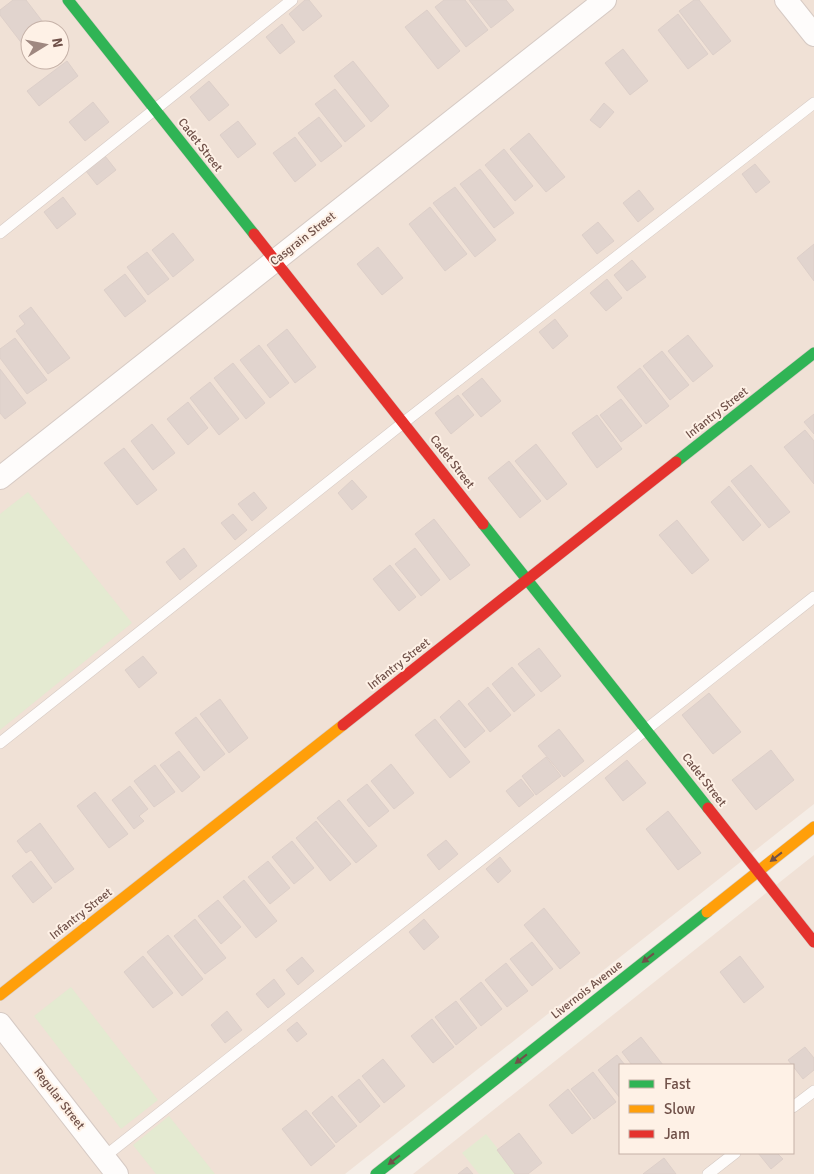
<svg xmlns="http://www.w3.org/2000/svg" width="814" height="1174" viewBox="0 0 814 1174" font-family="Signika,sans-serif">
<style>
.residential{fill:#f0e1d6;fill-rule:evenodd}
.green{fill:#e4ead1}
.building{fill:#e1d4ce;stroke:#ddcfc9}
.lines{fill:none;stroke-linecap:round;stroke-linejoin:round}
.lane-casing{stroke:#d6cac4;stroke-width:12}
.street-casing{stroke:#d6cac4;stroke-width:24}
.fast-casing{stroke:#d5c9c3;stroke-width:12}
.slow-casing{stroke:#d5c9c3;stroke-width:12}
.jam-casing{stroke:#d5c9c3;stroke-width:12}
.lane{stroke:#fefcfb;stroke-width:11}
.street{stroke:#fefcfb;stroke-width:22}
.fast{stroke:#30b455;stroke-width:11}
.slow{stroke:#ff9f0a;stroke-width:11}
.jam{stroke:#e5322d;stroke-width:11}
.oneway{fill:#705149}
.labels{text-anchor:middle;dominant-baseline:central;stroke-width:4;stroke-linejoin:round;paint-order:stroke}
.street-label{font-size:12px;fill:#705149;stroke:#fef1e6}
</style>
<rect width="100%" height="100%" fill="#f5ede6"/>
<g class="residential">
<path d="M0,0H814V804L345,1174H0ZM30,30H60V60H30Z"/>
<path d="M814,855V1174H413ZM620,1065H793V1153H620Z"/>
</g>
<g class="green">
<polygon points="28,492 132,623 0,730 0,514"/>
<polygon points="71,987 158,1100 121,1129 34,1016"/>
<polygon points="169,1116 215,1174 156,1174 133,1145"/>
<polygon points="486,1134 518,1174 479,1174 462,1153"/>
</g>
<g class="building">
<polygon points="13,0 26,0 49,30 30,30 30,54 0,15 0,10"/>
<polygon points="305,0 309,0 322,16 303,31 289,14"/>
<polygon points="444,0 465,0 488,30 466,47 435,7"/>
<polygon points="469,0 506,0 514,10 491,28"/>
<polygon points="694,0 699,0 731,41 713,55 679,11"/>
<polygon points="427,10 460,51 438,69 405,27"/>
<polygon points="678,14 708,54 688,69 658,30"/>
<polygon points="282,24 295,42 280,54 266,37"/>
<polygon points="623,49 648,81 630,95 605,63"/>
<polygon points="67,61 78,76 39,106 27,91"/>
<polygon points="353,61 389,106 371,122 334,76"/>
<polygon points="209,81 229,105 209,121 190,97"/>
<polygon points="335,89 365,126 345,142 315,104"/>
<polygon points="93,102 109,122 85,141 69,122"/>
<polygon points="604,103 614,112 600,128 590,120"/>
<polygon points="319,117 342,146 321,162 298,133"/>
<polygon points="238,121 256,144 238,158 220,135"/>
<polygon points="529,133 565,177 546,192 510,149"/>
<polygon points="295,137 316,165 295,182 273,153"/>
<polygon points="504,149 533,186 515,201 485,165"/>
<polygon points="105,156 116,170 97,185 86,171"/>
<polygon points="755,164 770,182 756,193 742,174"/>
<polygon points="480,169 514,213 494,228 460,184"/>
<polygon points="455,187 496,240 475,257 433,203"/>
<polygon points="639,190 654,209 638,222 623,203"/>
<polygon points="63,197 76,214 57,229 44,212"/>
<polygon points="430,207 467,254 445,271 409,224"/>
<polygon points="598,222 614,241 597,254 582,235"/>
<polygon points="173,233 194,260 173,277 152,250"/>
<polygon points="814,244 814,281 797,258"/>
<polygon points="378,247 403,278 382,295 357,264"/>
<polygon points="147,252 169,279 148,295 127,267"/>
<polygon points="632,260 646,277 627,291 614,275"/>
<polygon points="125,274 146,301 125,317 104,290"/>
<polygon points="607,279 622,298 606,311 590,293"/>
<polygon points="31,307 70,358 48,374 16,331 25,324 19,316"/>
<polygon points="555,319 568,336 553,349 539,332"/>
<polygon points="287,329 316,367 295,383 267,345"/>
<polygon points="688,335 713,366 693,382 668,351"/>
<polygon points="15,338 47,380 27,394 0,358 0,349"/>
<polygon points="259,345 289,383 270,398 240,360"/>
<polygon points="662,351 689,385 670,400 643,366"/>
<polygon points="233,363 265,403 246,419 214,378"/>
<polygon points="640,368 669,406 646,424 617,387"/>
<polygon points="0,369 26,403 5,419 0,413"/>
<polygon points="482,378 501,401 481,417 462,394"/>
<polygon points="210,382 239,419 219,435 190,398"/>
<polygon points="458,395 474,415 451,434 435,413"/>
<polygon points="621,399 642,426 621,442 600,415"/>
<polygon points="188,402 208,428 188,445 167,419"/>
<polygon points="814,414 814,434 804,422"/>
<polygon points="597,415 622,449 597,468 572,433"/>
<polygon points="152,424 175,453 153,470 131,441"/>
<polygon points="805,430 814,441 814,484 784,447"/>
<polygon points="536,444 567,484 547,500 515,461"/>
<polygon points="124,448 157,490 137,505 104,463"/>
<polygon points="509,461 541,501 520,518 488,478"/>
<polygon points="751,465 790,512 769,528 731,481"/>
<polygon points="352,480 367,497 352,510 338,493"/>
<polygon points="729,486 761,525 743,541 711,502"/>
<polygon points="254,492 267,508 252,521 238,504"/>
<polygon points="233,514 247,530 235,540 221,523"/>
<polygon points="434,519 470,565 450,580 415,534"/>
<polygon points="677,520 709,560 692,574 659,535"/>
<polygon points="184,548 197,566 180,580 166,562"/>
<polygon points="415,548 440,580 421,596 395,564"/>
<polygon points="390,565 416,597 399,611 373,579"/>
<polygon points="539,648 561,676 541,692 518,664"/>
<polygon points="143,656 157,673 139,688 125,670"/>
<polygon points="512,667 535,695 514,712 492,684"/>
<polygon points="488,687 511,715 490,732 468,704"/>
<polygon points="709,693 741,732 713,754 682,715"/>
<polygon points="220,699 248,738 229,753 200,714"/>
<polygon points="459,700 485,731 465,748 440,717"/>
<polygon points="196,717 225,754 204,771 175,733"/>
<polygon points="435,719 470,762 450,778 415,735"/>
<polygon points="559,729 584,761 564,777 538,746"/>
<polygon points="771,750 794,780 756,810 732,780"/>
<polygon points="179,751 200,777 182,792 160,765"/>
<polygon points="546,757 561,776 536,795 522,776"/>
<polygon points="627,760 646,783 623,801 605,778"/>
<polygon points="391,764 414,793 394,809 371,781"/>
<polygon points="155,765 175,792 154,807 134,781"/>
<polygon points="521,779 534,795 519,807 506,791"/>
<polygon points="367,784 389,811 369,827 347,800"/>
<polygon points="130,786 148,809 139,816 144,821 134,829 112,800"/>
<polygon points="95,792 128,834 109,848 77,806"/>
<polygon points="339,800 377,846 356,863 317,818"/>
<polygon points="668,811 701,853 678,870 646,829"/>
<polygon points="316,821 351,864 330,881 296,838"/>
<polygon points="40,823 74,869 55,883 31,850 26,853 17,841"/>
<polygon points="446,840 458,854 439,870 427,855"/>
<polygon points="292,841 314,868 294,884 272,857"/>
<polygon points="500,857 511,871 498,883 486,869"/>
<polygon points="31,861 52,888 33,903 12,876"/>
<polygon points="268,861 290,888 270,904 248,877"/>
<polygon points="244,880 277,921 256,938 223,897"/>
<polygon points="218,900 241,927 221,944 198,916"/>
<polygon points="544,908 580,953 560,969 524,925"/>
<polygon points="195,919 226,958 205,974 174,936"/>
<polygon points="424,919 439,937 424,950 409,932"/>
<polygon points="168,935 203,979 182,996 147,952"/>
<polygon points="532,942 553,969 532,986 510,959"/>
<polygon points="143,956 173,993 153,1008 124,972"/>
<polygon points="740,956 764,987 744,1003 720,972"/>
<polygon points="302,957 314,971 298,985 286,970"/>
<polygon points="506,963 528,991 507,1007 485,980"/>
<polygon points="274,979 285,994 268,1008 256,994"/>
<polygon points="481,982 502,1009 481,1026 460,999"/>
<polygon points="456,1001 477,1028 456,1045 435,1017"/>
<polygon points="227,1011 242,1030 225,1043 211,1025"/>
<polygon points="432,1019 454,1047 433,1063 411,1036"/>
<polygon points="297,1022 307,1034 297,1042 287,1030"/>
<polygon points="641,1037 663,1065 632,1065 622,1052"/>
<polygon points="805,1047 814,1058 814,1070 803,1079 788,1060"/>
<polygon points="617,1055 625,1065 620,1065 620,1098 598,1070"/>
<polygon points="383,1059 405,1086 384,1103 362,1076"/>
<polygon points="593,1072 616,1102 594,1119 571,1089"/>
<polygon points="359,1079 380,1106 360,1123 338,1096"/>
<polygon points="568,1089 591,1119 572,1134 549,1105"/>
<polygon points="332,1096 357,1126 336,1143 312,1113"/>
<polygon points="306,1110 335,1146 311,1166 282,1129"/>
<polygon points="519,1133 542,1163 528,1174 515,1174 497,1150"/>
<polygon points="758,1153 777,1153 783,1159 771,1169"/>
<polygon points="664,1158 676,1174 643,1174"/>
<polygon points="467,1167 473,1174 458,1174"/>
</g>
<g class="lines">
<g class="lane-casing">
<g id="lane">
<polyline points="0,233 292,0"/>
<polyline points="0,743 403,423 814,103"/>
<polyline points="793,1107 814,1091"/>
<polyline points="104,1157 814,597"/>
<polyline points="708,1174 735,1153"/>
</g>
</g>
<g class="street-casing">
<g id="street">
<polyline points="786,0 814,35"/>
<polyline points="0,478 605,0"/>
<polyline points="0,1024 117,1174"/>
</g>
</g>
<g class="fast-casing">
<g id="fast">
<polyline points="68,0 254,234"/>
<polyline points="676,462 814,353"/>
<polyline points="483,524 708,808"/>
<polyline points="376,1174 707,912"/>
</g>
</g>
<g class="slow-casing">
<g id="slow">
<polyline points="707,912 814,827"/>
<polyline points="0,995 343,725"/>
</g>
</g>
<g class="jam-casing">
<g id="jam">
<polyline points="254,234 483,524"/>
<polyline points="343,725 676,462"/>
<polyline points="708,808 814,942"/>
</g>
</g>
<use href="#lane" class="lane"/>
<use href="#street" class="street"/>
<use href="#fast" class="fast"/>
<use href="#slow" class="slow"/>
<use href="#jam" class="jam"/>
</g>
<defs><path id="oneway-solid" d="M-6-.8H1V-3.2L6.5 0L1 3.2V.8H-6Z" transform="scale(1.25)"/></defs>
<g class="oneway">
<use href="#oneway-solid" transform="translate(776 857) rotate(142)"/>
<use href="#oneway-solid" transform="translate(648 958) rotate(142)"/>
<use href="#oneway-solid" transform="translate(521 1059) rotate(142)"/>
<use href="#oneway-solid" transform="translate(394 1160) rotate(142)"/>
</g>
<g class="labels">
<g class="street-label">
<text transform="translate(200 145) rotate(52)">Cadet Street</text>
<text transform="translate(303 239) rotate(-38)">Casgrain Street</text>
<text transform="translate(717 413) rotate(-38)">Infantry Street</text>
<text transform="translate(452 462) rotate(52)">Cadet Street</text>
<text transform="translate(399 664) rotate(-38)">Infantry Street</text>
<text transform="translate(704 780) rotate(52)">Cadet Street</text>
<text transform="translate(81 914) rotate(-38)">Infantry Street</text>
<text transform="translate(587 990) rotate(-38)">Livernois Avenue</text>
<text transform="translate(59 1099) rotate(52)">Regular Street</text>
</g>
</g>
<rect x="619" y="1064" width="175" height="90" fill="#fef1e6" stroke="#c5b1a7"/>
<rect x="629" y="1080" width="25" height="8" fill="#30b455" stroke="#c5b1a7"/>
<text x="664" y="1089" font-size="15" fill="#705149">Fast</text>
<rect x="629" y="1105" width="25" height="8" fill="#ff9f0a" stroke="#c5b1a7"/>
<text x="664" y="1114" font-size="15" fill="#705149">Slow</text>
<rect x="629" y="1130" width="25" height="8" fill="#e5322d" stroke="#c5b1a7"/>
<text x="664" y="1139" font-size="15" fill="#705149">Jam</text>
<g transform="translate(45 45) rotate(80)"><circle r="24" fill="#fef1e6" stroke="#c5b1a7"/>
<path d="M0-4L9 19L0 12L-9 19Z" fill="#9f8880"/>
<text y="-8" font-size="14" font-weight="bold" text-anchor="middle" fill="#705149">N</text>
</g>
</svg>
